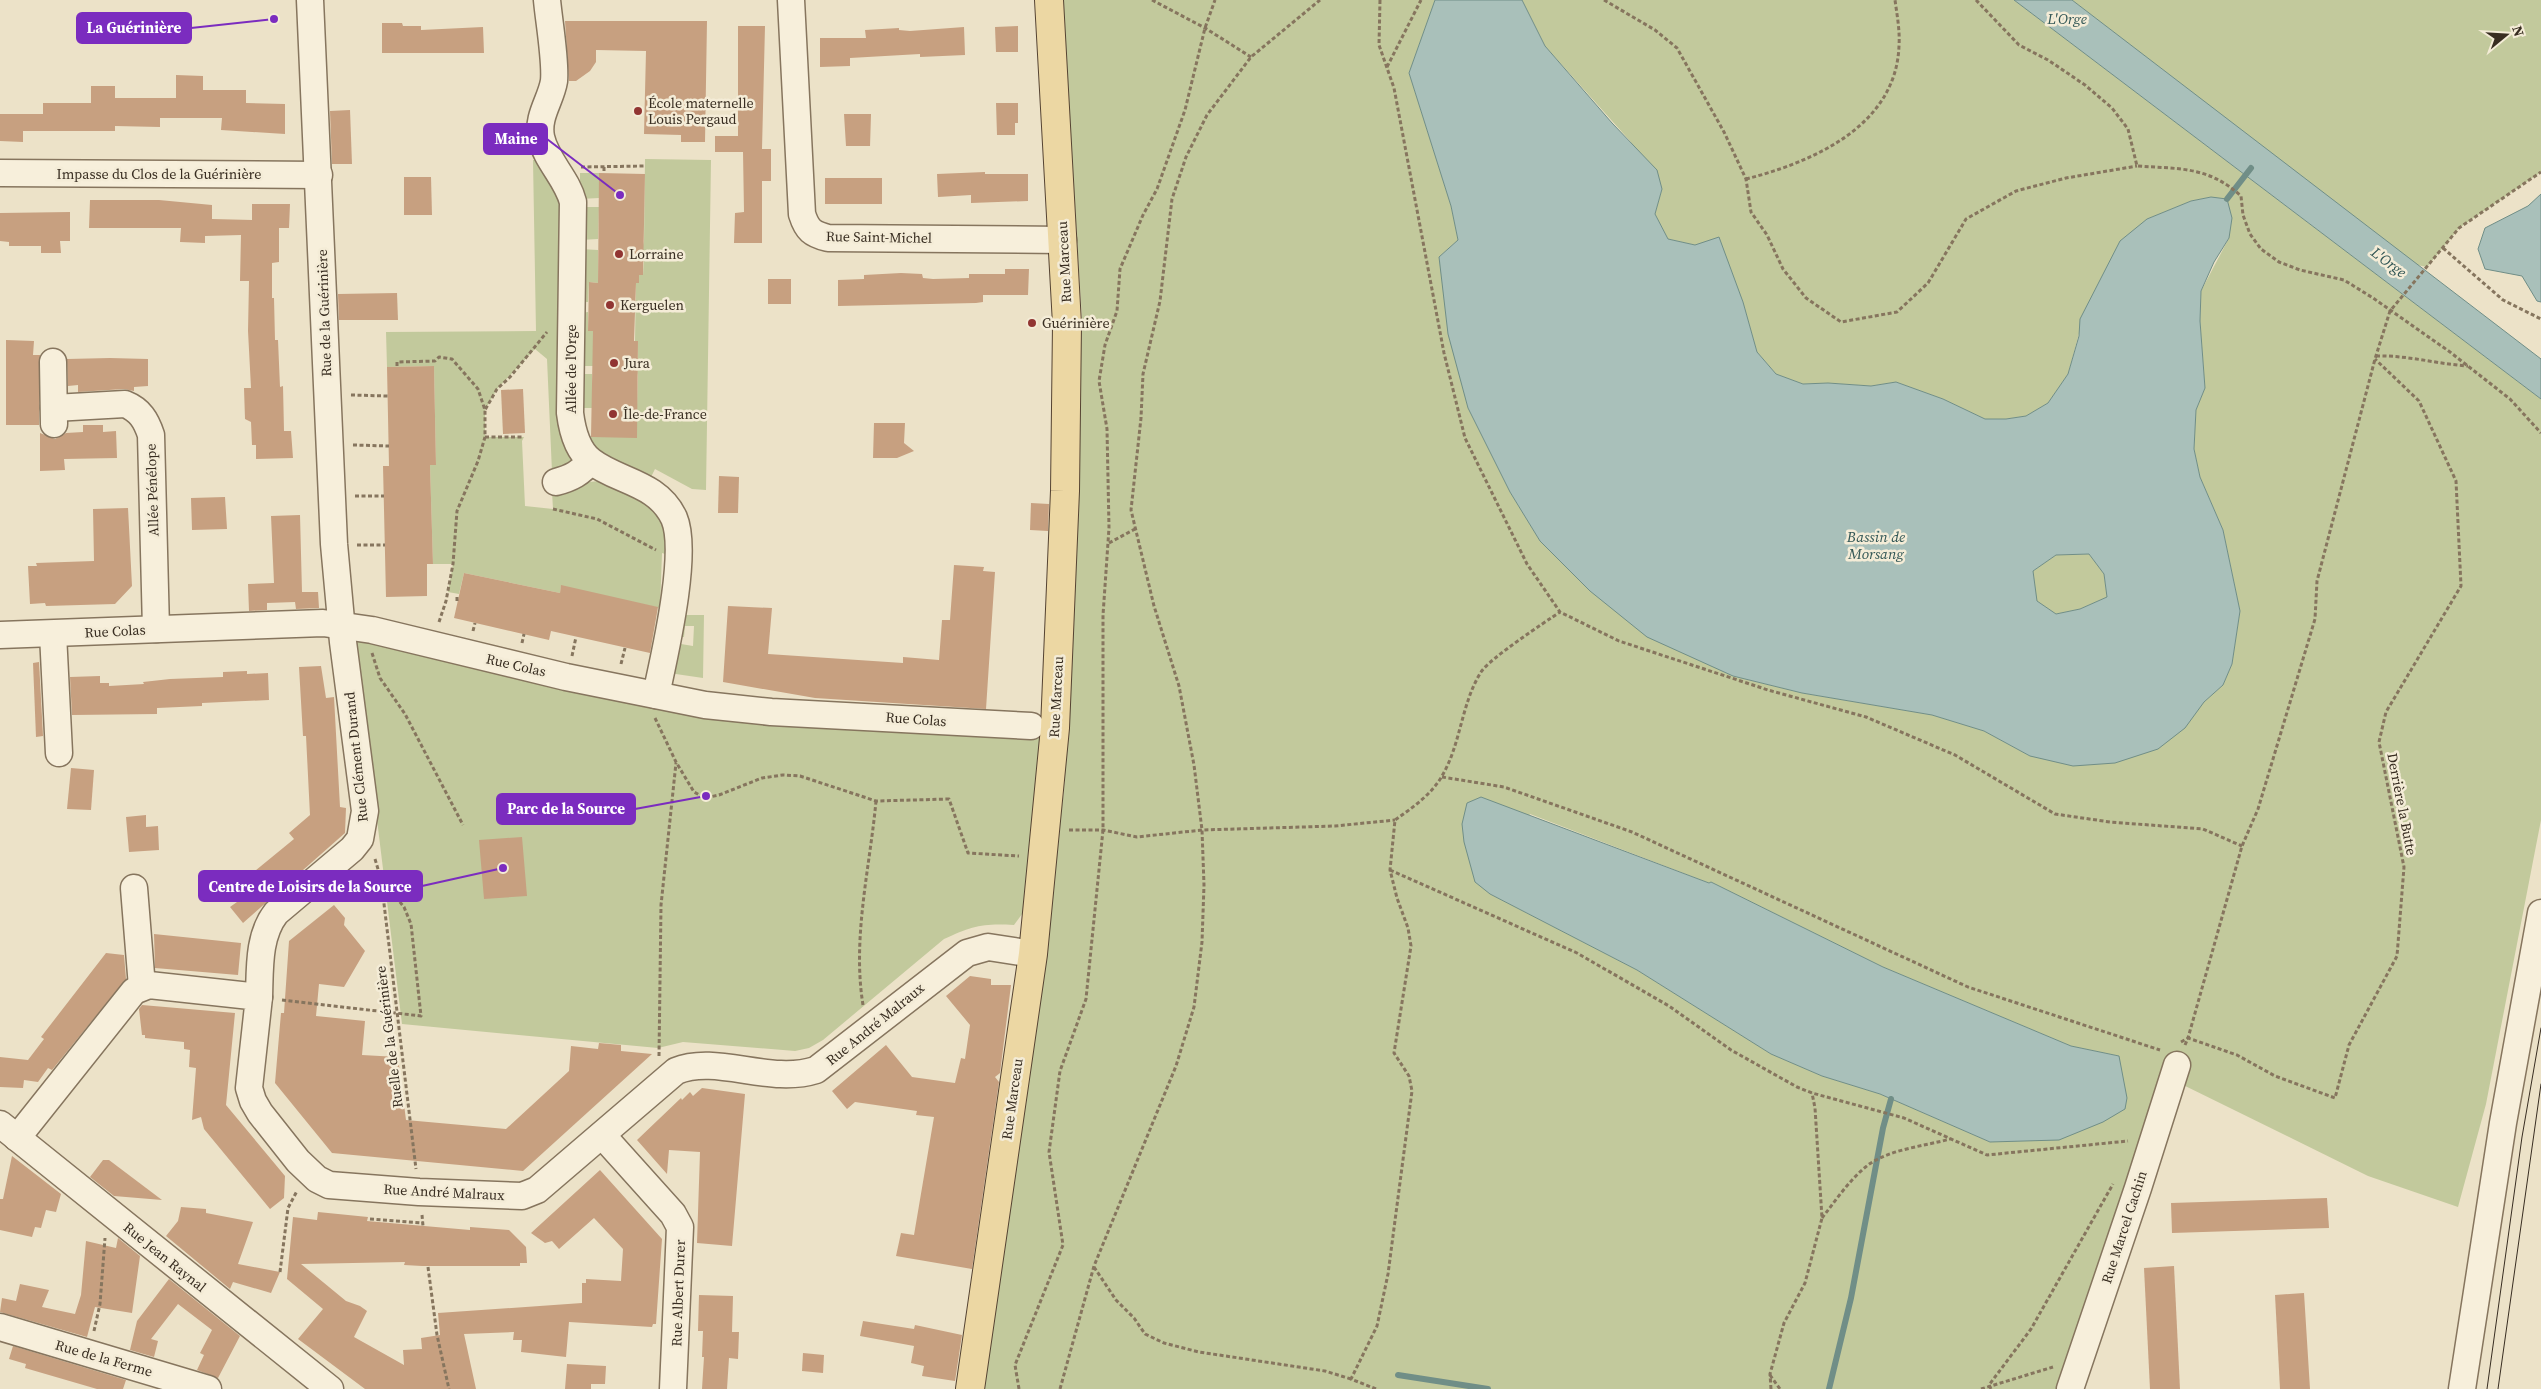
<svg xmlns="http://www.w3.org/2000/svg" width="2541" height="1389" viewBox="0 0 2541 1389" font-family="'Source Serif 4',serif">
<style>
.green{fill:#c2c99c;fill-rule:evenodd}
.water{fill:#a9c0ba;stroke:#708e87;fill-rule:evenodd}
.lines{fill:none;stroke-linecap:round;stroke-linejoin:round}
.stream{stroke:#708e87;stroke-width:6}
.building{fill:#c7a080}
.minor-casing{stroke:#86755e;stroke-width:29}
.major-casing{stroke:#554332;stroke-width:30}
.path{stroke:#86755e;stroke-width:3;stroke-dasharray:4 2.5;stroke-linecap:butt}
.minor{stroke:#f7efdb;stroke-width:26}
.major{stroke:#ecd7a3;stroke-width:28}
.tram{stroke:#382d21;stroke-width:1}
.poi-dot{fill:#913532;stroke:#f4ecd7;stroke-width:2}
.labels{text-anchor:middle;dominant-baseline:central;stroke-width:5;stroke-linejoin:round;paint-order:stroke}
.poi-label{font-size:14px;fill:#382d21;stroke:#f4ecd7;text-anchor:start}
.street-label{font-size:14px;fill:#382d21;stroke:#f4ecd7}
.water-label{font-size:15px;font-style:italic;fill:#315655;stroke:#f4ecd7}
.leader{fill:none;stroke:#7b2cbf;stroke-width:2}
.callout-dot{fill:#7b2cbf;stroke:#f4ecd7;stroke-width:2}
.callout{fill:#7b2cbf;stroke:#7b2cbf;stroke-width:2}
.callout-label{font-size:15px;text-anchor:middle;font-weight:bold;fill:#fff}
</style>
<rect width="100%" height="100%" fill="#ece2c8"/>
<g class="green">
<path d="M1060,0H1435L1409,73L1451,206L1458,240L1439,257L1468,408L1510,492L1540,541L1590,591L1733,676L1802,693L1932,715L1984,731L2030,756L2204,702L2223,685L2232,664L2240,611L2223,530L2200,477L2194,449L2196,410L2205,388L2200,321L2201,291L2229,238L2211,197L2191,201L2147,219L2080,330L2068,374L2048,403L2026,416L2006,419H1985L1943,399L1896,382L1871,386L1828,383L1803,384L1776,374L1757,352L1743,302L1695,245L1668,239L1655,214L1662,189L1630,141L1545,46L1522,0H2014L2541,399V820L2486,1104L2458,1207L2368,1176L2171,1079L2070,1389H980L1064,791L1082,319L1063,15ZM1530,814L1709,883L1711,882L1883,967L2071,1046L2119,1056L1990,1142L1880,1094L1822,1076L1771,1054L1637,970L1490,894Z"/>
<polygon points="2072,0 2541,0 2541,172 2459,228 2427,267 2417,265"/>
<polygon points="645,159 711,160 706,490 692,489 655,469 648,483 597,453 586,436 600,437 637,405 638,376 635,359 638,359 638,341 635,341 636,283 639,283 639,275 643,275 644,258 640,258 644,241"/>
<path d="M533,160H544L563,189L574,460L571,464L552,472L547,359L535,349L497,389L485,410V437H524L522,441L525,506L553,509L552,492C567,491 577,483 590,482C623,477 645,503 667,522L668,555L662,553L660,608L561,586L560,593L464,573L459,594L448,592L453,564H433L430,465H436L434,366L387,367L386,332L536,331Z"/>
<polygon points="580,173 599,173 599,198 580,199"/>
<polygon points="581,207 599,207 598,239 580,240"/>
<polygon points="580,249 598,250 598,283 589,282 588,302 580,302"/>
<polygon points="588,312 588,331 593,331 593,366 580,366 581,313"/>
<rect x="580" y="374" width="12" height="34"/>
<polygon points="2089,554 2104,574 2107,597 2080,609 2056,614 2036,601 2033,571 2056,555"/>
<polygon points="677,615 704,615 703,678 669,673 675,643 693,646 694,626 685,626 684,637 676,637"/>
<path d="M355,640L597,697L700,718L878,723L884,725L1046,735L1028,906L1014,925C983,923 972,926 944,939L823,1040L809,1048L795,1051L683,1042L658,1048L402,1024Z"/>
</g>
<g class="water">
<path d="M1435,0H1522L1545,46L1612,123L1657,170L1662,189L1655,214L1668,239L1695,245L1719,237L1743,302L1757,352L1776,374L1803,384L1828,383L1871,386L1896,382L1943,399L1985,419H2006L2026,416L2048,403L2068,374L2079,336L2080,319L2120,241L2147,219L2191,201L2211,197L2227,199L2232,218L2229,238L2214,262L2201,291L2200,321L2205,388L2196,410L2194,449L2200,477L2223,530L2240,611L2232,664L2223,685L2204,702L2185,728L2158,749L2115,763L2073,766L2030,756L1984,731L1932,715L1802,693L1733,676L1647,637L1590,591L1540,541L1510,492L1468,408L1448,334L1439,257L1458,240L1451,206L1409,73ZM2089,554L2104,574L2107,597L2080,609L2056,614L2037,601L2033,571L2056,555Z"/>
<polygon points="2014,0 2072,0 2541,359 2541,399"/>
<polygon points="2541,194 2541,302 2537,301 2522,276 2485,269 2478,249 2485,228 2528,206"/>
<polygon points="1481,797 1709,883 1711,882 1883,967 2071,1046 2119,1056 2127,1098 2125,1109 2103,1122 2059,1140 1990,1142 1880,1094 1822,1076 1771,1054 1637,970 1490,894 1475,882 1464,842 1462,824 1467,803"/>
</g>
<g class="lines">
<g class="stream">
<polyline points="2227,199 2251,168"/>
<polyline points="1398,1375 1488,1389"/>
<polyline points="1829,1389 1851,1298 1883,1128 1891,1099"/>
</g>
</g>
<g class="building">
<polygon points="565,21 707,21 705,142 681,142 681,135 644,134 646,51 596,50 596,62 590,71 576,81 569,81"/>
<polygon points="382,23 402,23 403,26 421,26 421,30 483,27 484,53 382,53"/>
<polygon points="738,26 765,26 762,149 771,149 771,181 762,181 762,243 734,243 735,213 744,212 743,152 715,152 715,136 738,136"/>
<polygon points="1018,26 1018,52 996,52 995,27"/>
<polygon points="964,27 965,55 920,57 920,54 850,58 850,66 820,67 820,38 866,38 865,30 899,28 899,30 910,31"/>
<polygon points="176,75 203,76 203,90 246,90 246,103 285,104 285,134 221,130 222,118 160,118 160,127 115,126 115,131 23,131 23,142 0,141 0,114 43,114 43,103 91,103 91,86 115,86 115,98 176,98"/>
<polygon points="996,103 1018,103 1018,123 1015,123 1015,135 997,135"/>
<polygon points="350,110 352,164 332,164 330,111"/>
<polygon points="844,114 871,114 870,146 846,146"/>
<polygon points="985,172 985,174 1028,174 1028,201 971,203 971,195 938,197 937,174"/>
<polygon points="599,173 645,174 643,275 639,275 639,283 636,283 634,341 638,341 637,438 591,437 593,331 588,331 589,282 598,283"/>
<polygon points="404,177 431,177 432,215 404,215"/>
<rect x="825" y="178" width="57" height="26"/>
<polygon points="90,200 159,200 212,205 212,219 252,220 252,204 290,204 289,228 279,228 279,262 272,263 272,298 274,298 275,340 278,340 280,387 283,386 284,431 291,431 293,458 256,459 256,445 252,445 251,422 245,419 244,388 251,388 248,331 249,281 240,281 241,235 205,236 205,243 180,242 181,228 89,228"/>
<polygon points="70,212 70,241 60,241 61,253 41,253 41,246 9,246 9,242 0,241 0,213"/>
<polygon points="1005,269 1029,269 1028,295 983,295 983,302 976,303 838,306 838,280 864,279 864,275 901,273 922,274 923,278 933,279 969,278 969,274 1005,274"/>
<rect x="768" y="279" width="23" height="25"/>
<polygon points="397,293 398,320 339,320 338,294"/>
<polygon points="6,340 34,341 33,355 40,355 39,425 6,425"/>
<polygon points="110,358 148,359 148,386 134,387 134,391 124,389 78,392 78,385 68,386 67,359"/>
<polygon points="434,366 436,465 430,465 433,564 427,564 427,596 386,597 383,466 389,466 387,367"/>
<polygon points="523,389 525,433 503,434 501,390"/>
<polygon points="874,423 905,423 904,443 914,451 897,458 873,458"/>
<polygon points="83,425 103,425 103,432 116,431 117,458 64,459 65,470 40,471 40,433 55,439 66,433 83,432"/>
<polygon points="719,476 739,477 738,513 718,513"/>
<polygon points="225,497 227,529 192,530 191,498"/>
<polygon points="1031,503 1049,504 1048,531 1030,530"/>
<polygon points="128,508 132,586 115,604 46,606 45,603 30,604 28,566 37,566 36,563 94,561 93,509"/>
<polygon points="300,515 302,592 318,592 319,608 296,609 295,602 267,603 267,610 249,611 248,584 274,583 271,516"/>
<polygon points="954,565 984,567 983,571 995,572 986,709 815,698 723,682 728,606 772,608 768,654 903,663 903,657 939,660 942,620 950,620"/>
<polygon points="464,573 560,593 561,585 658,607 650,653 551,631 549,640 454,618"/>
<polygon points="39,662 43,736 36,737 33,663"/>
<polygon points="321,666 326,698 334,697 340,807 346,808 345,833 243,923 230,907 237,902 232,895 247,882 245,879 294,839 289,833 310,815 306,736 303,736 299,667"/>
<polygon points="247,671 247,674 268,673 269,700 202,703 202,706 157,708 157,714 72,715 70,677 100,676 100,683 109,683 109,686 144,684 143,682 170,679 223,677 223,672"/>
<polygon points="71,768 94,770 91,810 67,809"/>
<polygon points="146,815 146,827 158,826 159,850 129,852 126,817"/>
<polygon points="522,837 527,896 484,899 479,840"/>
<polygon points="334,905 345,918 344,925 365,951 344,987 319,984 316,1016 365,1021 362,1055 398,1057 406,1120 506,1129 569,1071 571,1046 598,1049 599,1043 621,1045 621,1051 652,1054 523,1171 332,1153 275,1083 281,1013 284,1013 289,941"/>
<polygon points="154,934 241,943 238,975 155,968"/>
<polygon points="106,953 124,955 126,979 52,1070 48,1068 38,1082 24,1080 23,1088 0,1087 0,1057 28,1060 44,1039 41,1037"/>
<polygon points="970,976 991,979 991,985 1011,985 1000,1073 995,1077 999,1082 972,1269 896,1256 901,1233 914,1235 934,1117 916,1115 917,1111 855,1102 847,1109 832,1091 886,1045 912,1077 955,1083 961,1058 965,1059 970,1025 946,996"/>
<polygon points="142,1005 235,1013 226,1105 285,1176 284,1198 270,1209 204,1129 201,1117 192,1120 196,1068 189,1067 190,1050 184,1049 184,1042 145,1038 145,1035 142,1035 139,1009"/>
<polygon points="702,1088 745,1094 732,1246 697,1243 700,1152 669,1150 667,1174 637,1140 681,1098 682,1100 690,1092 693,1096"/>
<polygon points="12,1156 61,1194 56,1212 46,1210 41,1228 35,1227 32,1237 0,1230 0,1199 3,1199"/>
<polygon points="103,1160 109,1160 162,1200 114,1196 90,1177"/>
<polygon points="600,1170 662,1239 656,1324 653,1324 652,1327 569,1322 566,1357 521,1352 522,1340 513,1340 514,1332 464,1334 476,1389 365,1389 298,1339 323,1309 287,1279 293,1217 317,1220 318,1212 368,1217 367,1221 470,1230 470,1227 509,1230 526,1247 527,1263 520,1263 520,1266 422,1266 404,1265 405,1262 301,1264 346,1301 360,1306 367,1311 354,1337 404,1365 403,1350 422,1349 421,1338 440,1335 438,1313 582,1303 582,1283 586,1283 586,1279 621,1281 623,1249 594,1218 559,1249 552,1241 545,1243 531,1233"/>
<polygon points="2327,1198 2329,1228 2172,1233 2171,1203"/>
<polygon points="181,1207 206,1209 206,1213 253,1222 238,1264 280,1272 271,1293 233,1282 230,1289 166,1236 178,1221"/>
<polygon points="118,1238 140,1256 132,1313 95,1307 87,1337 0,1312 2,1298 16,1301 20,1284 49,1290 42,1307 75,1314 81,1295 86,1241 116,1248"/>
<polygon points="2174,1266 2180,1389 2150,1389 2144,1268"/>
<polygon points="169,1279 240,1336 218,1378 197,1370 204,1355 200,1353 212,1330 178,1304 151,1339 158,1341 154,1357 130,1350 137,1321"/>
<polygon points="2304,1293 2310,1389 2280,1389 2275,1295"/>
<polygon points="699,1295 733,1296 732,1332 739,1332 738,1359 729,1358 727,1389 702,1389 704,1357 702,1357 703,1331 698,1331"/>
<polygon points="863,1321 914,1329 915,1325 962,1335 955,1381 922,1376 924,1366 911,1363 914,1346 860,1336"/>
<polygon points="13,1346 126,1380 123,1389 97,1389 25,1368 26,1364 9,1359"/>
<polygon points="803,1353 824,1355 823,1373 802,1371"/>
<polygon points="567,1364 606,1366 605,1384 591,1384 591,1389 565,1389"/>
</g>
<g class="lines">
<g class="minor-casing">
<g id="minor">
<path d="M547,0C549,22 556,61 554,81C551,100 537,116 541,137C546,161 567,178 573,202L570,413C572,429 577,450 591,461C618,482 657,482 674,518C689,553 664,657 656,695"/>
<path d="M791,0L802,214C807,230 812,234 828,238L1063,240"/>
<polyline points="0,173 319,175"/>
<polyline points="53,362 54,424"/>
<path d="M54,408L125,404C140,410 146,420 151,435L156,629"/>
<path d="M556,482C571,478 581,473 590,461"/>
<polyline points="53,634 59,753"/>
<polyline points="0,635 323,623 372,630 566,677 705,705 771,712 1031,726"/>
<polyline points="134,888 142,987"/>
<path d="M259,997C260,969 258,936 276,913L352,849L360,839L365,811L343,642L334,544L310,0"/>
<polyline points="0,1124 330,1389"/>
<polyline points="602,1135 673,1214 680,1227 673,1389"/>
<path d="M17,1138L134,991L149,985L259,997L249,1088L253,1101L260,1113L298,1161L317,1179L329,1185L419,1192L522,1196L537,1190L676,1071C717,1054 769,1085 816,1070L967,953L988,947L1033,954"/>
<polyline points="0,1327 208,1389"/>
<polyline points="2070,1389 2138,1188 2177,1065"/>
<polyline points="2462,1389 2503,1123 2541,913"/>
</g>
</g>
<g class="major-casing">
<polyline id="major" points="970,1389 1033,954 1055,728 1065,491 1067,324 1049,0"/>
</g>
<g class="path">
<polyline points="1152,0 1205,28 1251,57"/>
<polyline points="1380,0 1379,45 1394,88 1444,353 1465,438 1527,564 1560,612 1619,641 1768,690 1866,717 1955,755 2055,814 2110,822 2203,829 2242,846"/>
<polyline points="1604,0 1655,30 1677,48 1724,132 1746,179 1751,212 1767,235 1783,269 1806,298 1841,322 1897,312 1928,283 1966,219 2016,191 2066,178 2137,166"/>
<path d="M1976,0L2019,45L2048,60L2085,85L2112,108L2128,129L2137,166C2179,169 2208,166 2241,196L2243,215L2250,234L2261,249L2279,262L2300,270L2344,280L2373,298L2450,352L2510,399L2541,433"/>
<polyline points="1387,67 1421,0"/>
<polyline points="581,167 645,166"/>
<polyline points="604,167 604,173"/>
<path d="M1746,179C1813,162 1896,126 1899,46C1900,30 1897,15 1895,0"/>
<polyline points="2443,248 2503,300 2541,319"/>
<path d="M2376,356C2407,355 2437,364 2468,366"/>
<polyline points="397,366 397,362 435,361 439,357 452,359 478,389 485,410 497,389 510,377 547,332"/>
<polyline points="351,395 388,396"/>
<polyline points="485,437 524,437"/>
<polyline points="353,445 389,446"/>
<polyline points="355,496 384,496"/>
<polyline points="553,509 597,519 656,550"/>
<polyline points="1109,543 1135,529"/>
<polyline points="357,545 385,545"/>
<polyline points="457,597 457,602"/>
<polyline points="439,622 446,601 453,564 457,511 478,461 485,437 485,410"/>
<polyline points="473,631 475,623"/>
<polyline points="522,643 524,634"/>
<polyline points="372,653 380,678 405,714 463,825"/>
<polyline points="572,656 576,637"/>
<polyline points="621,664 625,648"/>
<polyline points="655,718 676,762 694,792 705,798 719,795 762,778 783,775 800,776 876,801 949,799 968,853 1019,856"/>
<polyline points="1442,777 1504,787 1632,832 1968,987 2160,1050"/>
<polyline points="1069,830 1103,830 1137,837 1202,830 1335,826 1395,820"/>
<polyline points="375,859 381,879 416,1169"/>
<polyline points="1390,870 1577,953 1669,1006 1731,1050 1797,1087 1812,1093 1904,1118 1987,1155 2128,1141"/>
<polyline points="282,1000 421,1016 411,924 404,907 382,880"/>
<path d="M863,1005C852,938 870,867 876,801"/>
<polyline points="2181,1042 2188,1038 2242,846 2258,809 2315,619 2317,581 2375,359 2390,311 2459,228 2541,172"/>
<polyline points="2185,1045 2188,1038 2237,1055 2275,1076 2335,1098 2349,1045 2397,956 2404,867 2379,742 2386,712 2461,586 2456,481 2419,401 2375,359"/>
<polyline points="659,1056 661,905 676,763"/>
<polyline points="422,1215 423,1226"/>
<path d="M1822,1218C1836,1200 1850,1179 1868,1165C1890,1149 1925,1146 1950,1139"/>
<polyline points="370,1219 423,1223"/>
<polyline points="428,1267 437,1335 449,1389"/>
<polyline points="1094,1267 1116,1300 1134,1318 1145,1334 1164,1343 1199,1352 1325,1371 1351,1379"/>
<polyline points="280,1272 288,1208 297,1191"/>
<polyline points="94,1331 100,1304 105,1238"/>
<polyline points="1770,1375 1780,1389"/>
<polyline points="1019,1389 1015,1365 1063,1245 1049,1152 1060,1071 1086,999 1103,830 1103,615 1109,528 1107,429 1099,381 1105,345 1117,311 1120,269 1143,215 1157,189 1185,110 1205,28 1215,0"/>
<polyline points="1060,1389 1094,1266 1176,1066 1194,1007 1202,942 1204,885 1202,830 1194,765 1179,686 1154,606 1131,510 1141,418 1143,374 1160,301 1172,199 1186,157 1207,115 1251,57 1320,0"/>
<path d="M1376,1389L1351,1379L1377,1326L1388,1274L1412,1091L1409,1076L1394,1053L1411,946L1408,928L1397,898L1390,870L1395,820C1412,808 1431,795 1442,776C1461,744 1461,704 1481,672C1489,659 1545,622 1560,612"/>
<polyline points="1771,1389 1770,1374 1784,1323 1805,1283 1822,1218 1815,1108 1812,1093"/>
<polyline points="1981,1389 2053,1367"/>
<polyline points="1991,1389 1989,1385 2031,1329 2113,1184"/>
</g>
<use href="#minor" class="minor"/>
<use href="#major" class="major"/>
<g class="tram">
<polyline points="2487,1389 2522,1137 2541,1028"/>
<polyline points="2498,1389 2541,1084"/>
</g>
</g>
<g class="poi-dot">
<circle cx="638" cy="111" r="5"/>
<circle cx="619" cy="254" r="5"/>
<circle cx="610" cy="305" r="5"/>
<circle cx="1032" cy="323" r="5"/>
<circle cx="614" cy="363" r="5"/>
<circle cx="613" cy="414" r="5"/>
</g>
<g class="labels">
<g class="poi-label">
<text x="648" y="103">École maternelle<tspan x="648" dy="16">Louis Pergaud</tspan></text>
<text x="629" y="254">Lorraine</text>
<text x="620" y="305">Kerguelen</text>
<text x="1042" y="323">Guérinière</text>
<text x="624" y="363">Jura</text>
<text x="623" y="414">Île-de-France</text>
</g>
<g class="street-label">
<text x="159" y="174">Impasse du Clos de la Guérinière</text>
<text transform="translate(879 237) rotate(1)">Rue Saint-Michel</text>
<text transform="translate(1064 262) rotate(-93)">Rue Marceau</text>
<text transform="translate(324 313) rotate(-92)">Rue de la Guérinière</text>
<text transform="translate(571 369) rotate(-90)">Allée de l'Orge</text>
<text transform="translate(152 490) rotate(-92)">Allée Pénélope</text>
<text transform="translate(115 631) rotate(-3)">Rue Colas</text>
<text transform="translate(516 665) rotate(13)">Rue Colas</text>
<text transform="translate(1056 697) rotate(-87)">Rue Marceau</text>
<text transform="translate(916 719) rotate(4)">Rue Colas</text>
<text transform="translate(356 757) rotate(-96)">Rue Clément Durand</text>
<text transform="translate(2402 804) rotate(79)">Derrière la Butte</text>
<text transform="translate(875 1024) rotate(-39)">Rue André Malraux</text>
<text transform="translate(389 1037) rotate(-97)">Ruelle de la Guérinière</text>
<text transform="translate(1012 1099) rotate(-82)">Rue Marceau</text>
<text transform="translate(444 1192) rotate(3)">Rue André Malraux</text>
<text transform="translate(2124 1227) rotate(-72)">Rue Marcel Cachin</text>
<text transform="translate(165 1257) rotate(39)">Rue Jean Raynal</text>
<text transform="translate(678 1293) rotate(-88)">Rue Albert Durer</text>
<text transform="translate(104 1358) rotate(16)">Rue de la Ferme</text>
</g>
<g class="water-label">
<text x="2067" y="18">L'Orge</text>
<text transform="translate(2389 262) rotate(37)">L'Orge</text>
<text x="1876" y="536">Bassin de<tspan x="1876" dy="17">Morsang</tspan></text>
</g>
</g>
<path class="leader" d="M274 19L191 28M620 195L547 139M706 796L635 809M503 868L422 886"/>
<g class="callout-dot">
<circle cx="274" cy="19" r="5"/>
<circle cx="620" cy="195" r="5"/>
<circle cx="706" cy="796" r="5"/>
<circle cx="503" cy="868" r="5"/>
</g>
<g class="callout">
<rect x="77" y="13" width="114" height="30" rx="5"/>
<rect x="484" y="124" width="63" height="30" rx="5"/>
<rect x="497" y="794" width="138" height="30" rx="5"/>
<rect x="199" y="871" width="223" height="30" rx="5"/>
</g>
<g class="callout-label">
<text x="134" y="33">La Guérinière</text>
<text x="516" y="144">Maine</text>
<text x="566" y="814">Parc de la Source</text>
<text x="310" y="892">Centre de Loisirs de la Source</text>
</g>
<g transform="translate(2506 35) rotate(72)" stroke="#f4ecd7" stroke-width="4" paint-order="stroke">
<path d="M0-4L9 19L0 12L-9 19Z" fill="#382d21"/>
<text y="-8" font-size="14" font-weight="bold" text-anchor="middle" fill="#382d21">N</text>
</g>
</svg>
